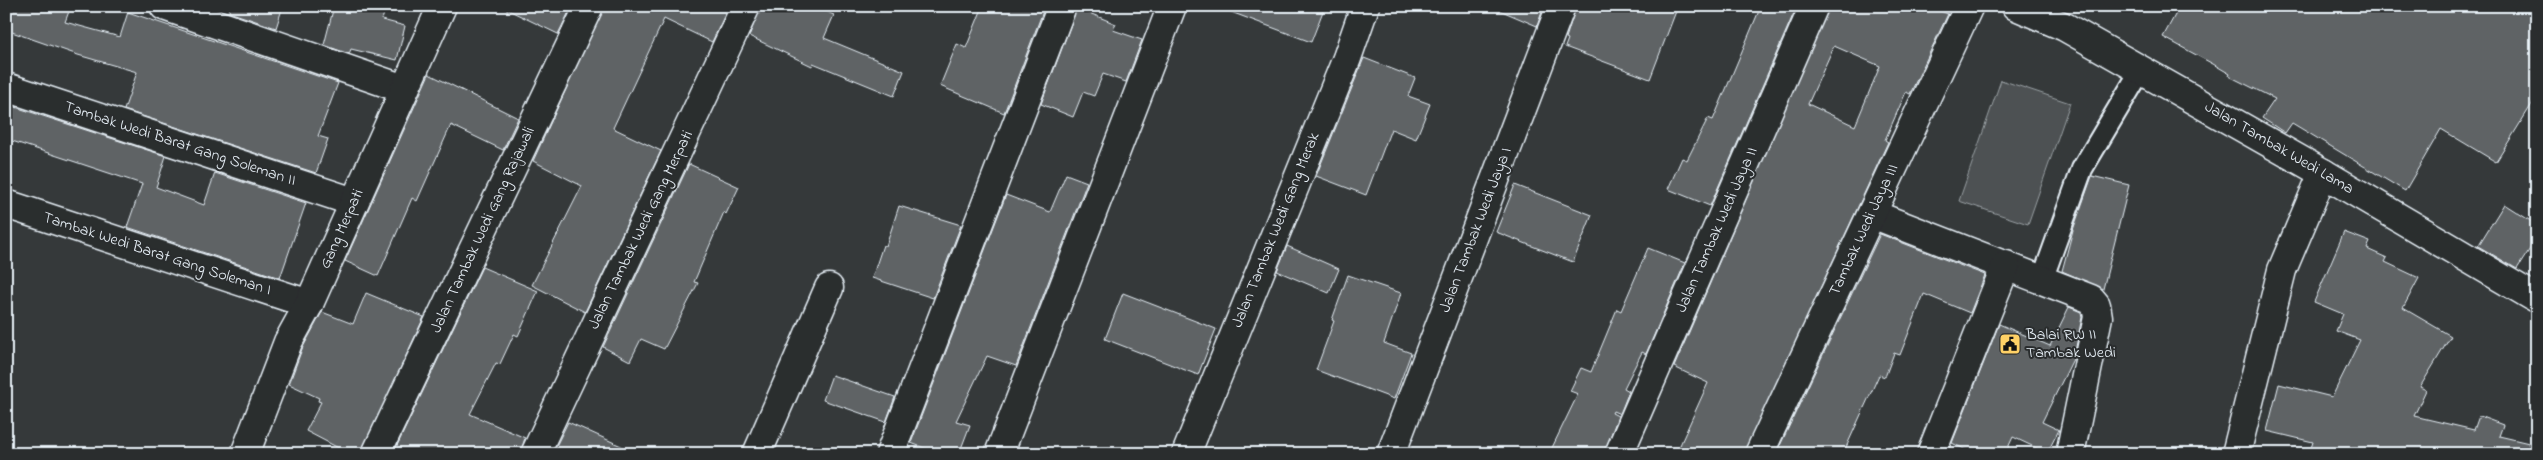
<svg xmlns="http://www.w3.org/2000/svg" width="2543" height="460" viewBox="0 0 2543 460" font-family="'Indie Flower',sans-serif">
<style>
.green{fill:#4d5152;stroke:#9aa1a5}
.building{fill:#5f6365;stroke:#e8f1f8;fill-rule:evenodd}
.lines{fill:none;stroke-linecap:round;stroke-linejoin:round}
.service-casing{stroke:#e8f1f8;stroke-width:24}
.minor-casing{stroke:#e8f1f8;stroke-width:31}
.service{stroke:#2a2d2e;stroke-width:20}
.minor{stroke:#2a2d2e;stroke-width:28}
.labels{text-anchor:middle;dominant-baseline:central;stroke-width:4;stroke-linejoin:round;paint-order:stroke}
.street-label{font-size:16px;fill:#e8f1f8;stroke:#2a2d2e}
.poi-label{font-size:16px;fill:#e8f1f8;stroke:#2a2d2e;text-anchor:start}
</style>
<rect width="100%" height="100%" fill="#35393a"/>
<filter id="ink" filterUnits="userSpaceOnUse"><feTurbulence type="fractalNoise" baseFrequency=".02" numOctaves="2"/><feDisplacementMap in="SourceGraphic" scale="10" xChannelSelector="R" yChannelSelector="G"/><feConvolveMatrix kernelMatrix="1 2 1 2 8 2 1 2 1" color-interpolation-filters="sRGB"/></filter>
<g filter="url(#ink)">
<polygon class="green" points="2001,80 2070,103 2028,224 1959,201"/>
<g class="building">
<polygon points="6,6 71,6 65,22 120,37 128,12 338,83 318,136 328,139 316,173 124,110 137,72 78,55 6,30"/>
<polygon points="230,6 283,6 276,28 229,12"/>
<polygon points="334,6 386,6 382,20 405,26 397,60 351,49 349,54 324,45"/>
<polygon points="500,6 572,6 558,34"/>
<polygon points="604,6 729,6 712,42 664,19 613,128 661,151 585,312 532,285 582,186 533,161"/>
<polygon points="761,6 814,6 834,15 824,38 904,71 894,96 813,63 812,66 749,36"/>
<polygon points="983,6 1045,6 1004,113 940,86 957,44 966,48"/>
<polygon points="1223,6 1325,6 1311,42 1223,9"/>
<polygon points="1490,6 1544,6 1537,26"/>
<polygon points="1576,6 1678,6 1650,79 1565,47 1568,39 1566,38"/>
<polygon points="1761,6 1797,6 1710,206 1668,189 1682,158 1687,160 1708,118 1713,120"/>
<path d="M1829,6H1928L1948,14L1910,94L1906,92L1885,140L1888,142L1744,454H1676L1708,383L1674,367ZM1834,46L1880,66L1855,126L1808,104Z"/>
<polygon points="2180,6 2537,6 2537,96 2496,162 2441,129 2405,191 2292,123 2285,133 2262,118 2275,99 2229,76 2230,74 2213,64 2163,37"/>
<polygon points="1077,8 1116,24 1113,30 1142,40 1126,82 1103,74 1094,96 1083,92 1073,117 1041,104"/>
<polygon points="1364,58 1415,78 1408,96 1430,104 1416,139 1391,129 1366,195 1316,176"/>
<polygon points="429,74 518,118 503,150 451,125 417,201 412,198 378,276 345,261"/>
<polygon points="6,104 166,156 156,187 204,205 215,173 306,203 280,278 127,227 142,184 6,139"/>
<polygon points="689,164 739,187 726,214 724,212 694,282 698,283 664,349 641,339 630,361 603,347"/>
<polygon points="1066,174 1087,182 1016,366 987,356 956,421 970,425 959,454 940,454 911,443 1006,195 1050,212"/>
<polygon points="2092,176 2129,185 2103,289 2062,271 2073,230"/>
<polygon points="1515,185 1592,215 1573,262 1496,232"/>
<polygon points="2504,204 2537,225 2537,238 2517,269 2478,246"/>
<polygon points="899,206 961,225 933,298 872,278 883,245 886,246"/>
<polygon points="2344,232 2370,242 2367,249 2387,258 2385,262 2419,278 2403,308 2451,336 2420,387 2426,390 2414,416 2474,430 2479,416 2503,425 2499,436 2529,443 2528,454 2309,454 2313,442 2267,431 2279,384 2332,397 2360,340 2336,331 2343,314 2314,302"/>
<polygon points="1880,234 1985,275 1970,313 1924,294 1900,355 1894,353 1885,377 1879,375 1843,454 1776,454"/>
<polygon points="1287,246 1339,269 1329,293 1277,271"/>
<polygon points="1648,248 1685,263 1646,354 1642,352 1624,388 1629,391 1620,414 1613,411 1612,413 1618,416 1604,454 1549,454 1578,394 1570,391 1581,368 1591,372 1617,309 1621,311"/>
<polygon points="482,267 538,291 518,336 514,334 500,364 496,363 470,414 525,438 520,454 393,454"/>
<polygon points="1348,275 1401,293 1384,343 1411,353 1394,399 1316,370 1334,321 1332,320"/>
<polygon points="366,293 424,317 361,454 350,454 306,431 321,402 318,401 319,398 289,384 302,349 322,312 353,324"/>
<polygon points="1123,293 1216,329 1198,375 1105,339"/>
<polygon points="2069,307 2081,312 2082,317 2074,357 2042,422 2059,430 2047,453 2013,437 2005,454 1974,454 1952,443 1999,324 2050,346"/>
<polygon points="832,375 895,397 886,422 823,400"/>
<polygon points="568,422 639,454 552,454"/>
</g>
<g class="lines">
<g class="service-casing">
<polyline id="service" points="2042,280 2082,169 2141,70"/>
</g>
<g class="minor-casing">
<g id="minor">
<polyline points="164,6 404,89"/>
<polyline points="2016,6 2065,27 2323,173 2537,299"/>
<polyline points="6,87 354,202"/>
<polyline points="6,204 309,304"/>
<polyline points="1872,214 2091,299 2096,305 2098,317 2070,454"/>
<polyline points="245,454 288,342 309,304 442,6"/>
<polyline points="376,454 589,6"/>
<polyline points="535,454 746,6"/>
<polyline points="757,454 829,288"/>
<polyline points="890,454 1062,6"/>
<polyline points="999,454 1172,6"/>
<polyline points="1186,454 1347,58 1365,6"/>
<polyline points="1391,454 1561,6"/>
<polyline points="1619,454 1814,6"/>
<polyline points="1759,454 1969,6"/>
<polyline points="1931,454 2006,265"/>
<polyline points="2236,454 2282,270 2323,173"/>
</g>
</g>
<use href="#service" class="service"/>
<use href="#minor" class="minor"/>
</g>
</g>
<defs>
<g id="civic-square" transform="scale(1.125)"><rect x="-9" y="-9" width="18" height="18" rx="4" fill="#ffd166" stroke="#2a2d2e"/><path d="M-.6-6.5H3V-4.5H.6V-3L4-1V1h2V6H-6V1h2V-1L-.6-3ZM-1.2 2.5V6h2.4V2.5Z" fill="#111"/></g>
</defs>
<g fill-rule="evenodd">
<use href="#civic-square" x="2010" y="344"/>
</g>
<g class="labels">
<g class="street-label">
<text transform="translate(180 144) rotate(18)">Tambak Wedi Barat Gang Soleman II</text>
<text transform="translate(2279 148) rotate(30)">Jalan Tambak Wedi Lama</text>
<text transform="translate(342 229) rotate(-66)">Gang Merpati</text>
<text transform="translate(483 230) rotate(-65)">Jalan Tambak Wedi Gang Rajawali</text>
<text transform="translate(641 230) rotate(-64)">Jalan Tambak Wedi Gang Merpati</text>
<text transform="translate(1276 230) rotate(-68)">Jalan Tambak Wedi Gang Merak</text>
<text transform="translate(1476 230) rotate(-69)">Jalan Tambak Wedi Jaya I</text>
<text transform="translate(1717 230) rotate(-66)">Jalan Tambak Wedi Jaya II</text>
<text transform="translate(1864 230) rotate(-65)">Tambak Wedi Jaya III</text>
<text transform="translate(157 254) rotate(18)">Tambak Wedi Barat Gang Soleman I</text>
</g>
<g class="poi-label">
<text x="2026" y="335">Balai RW II<tspan x="2026" dy="18">Tambak Wedi</tspan></text>
</g>
</g>
<rect width="2543" height="460" fill="none" stroke="#2a2d2e" stroke-width="25"/>
<rect x="12" y="12" width="2518" height="435" fill="none" stroke="#e8f1f8" stroke-width="2" filter="url(#ink)"/>
</svg>
